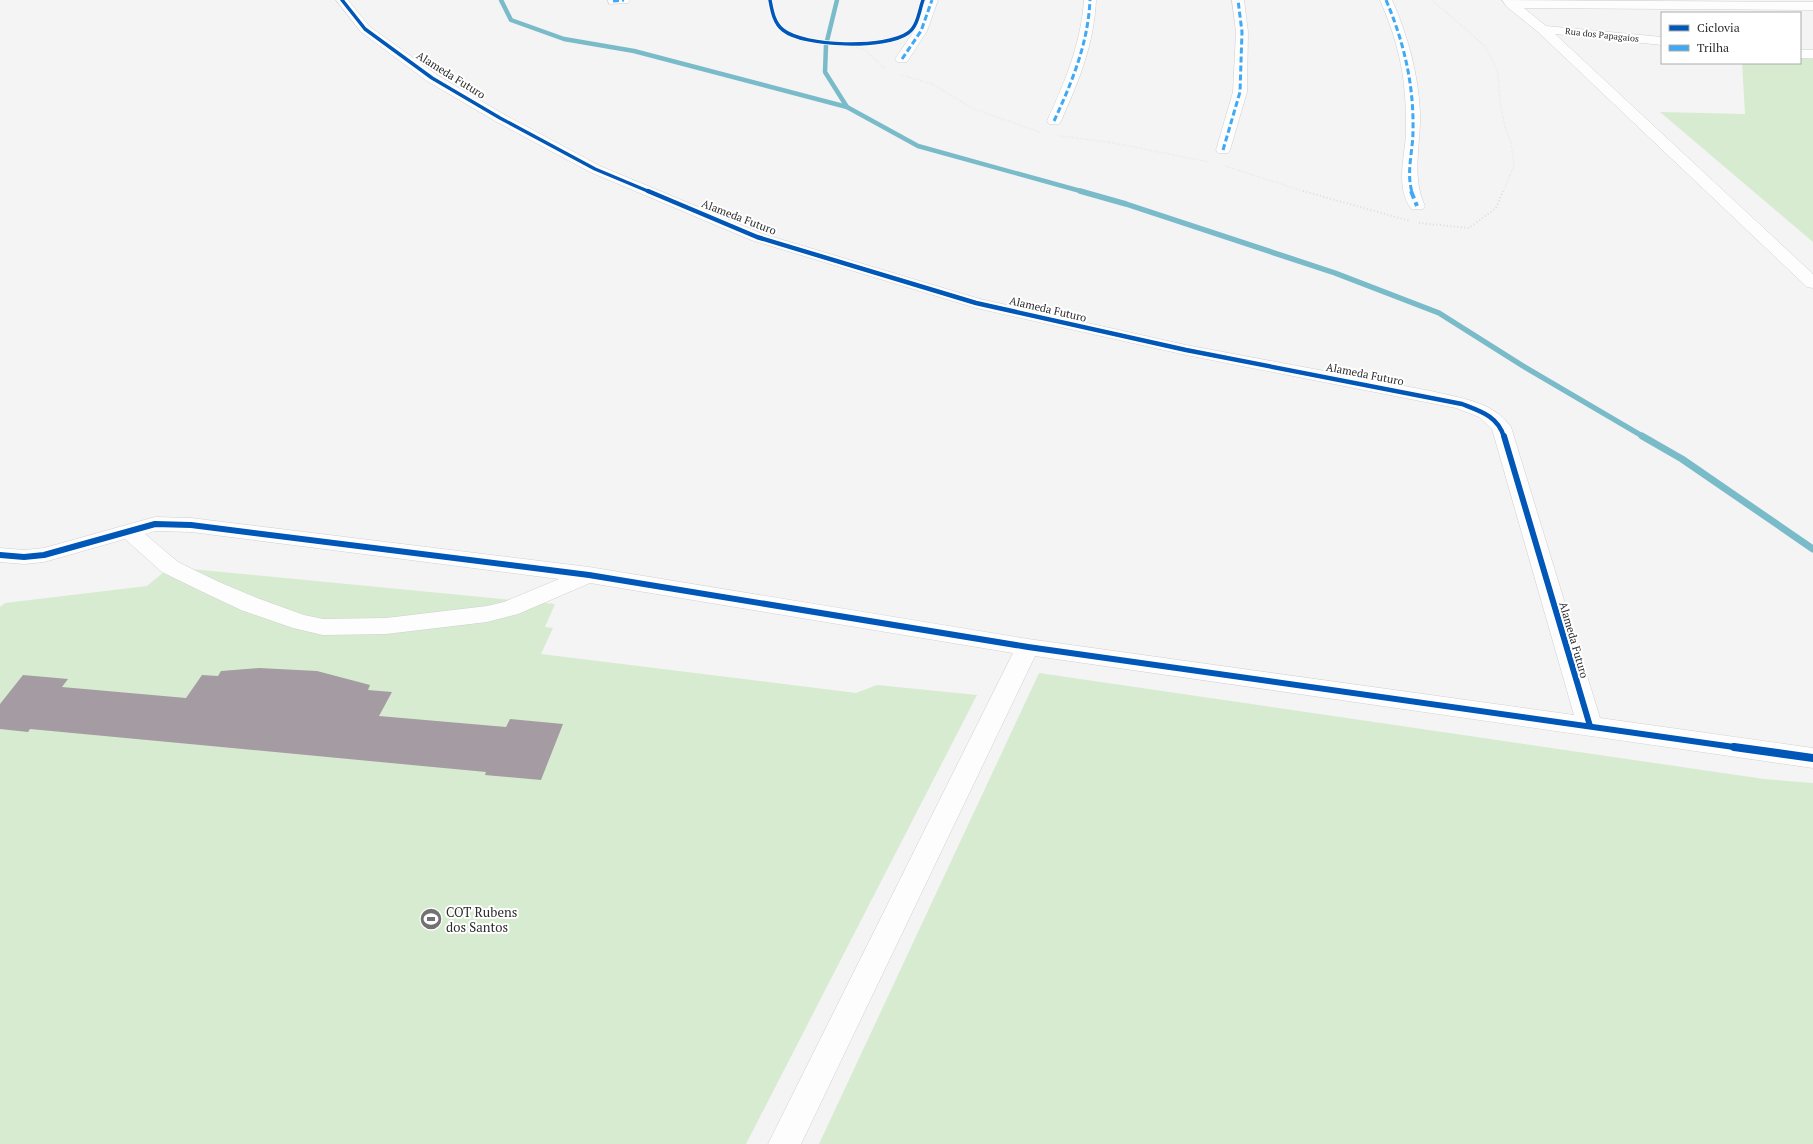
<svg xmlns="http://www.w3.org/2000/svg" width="1813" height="1144" viewBox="0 0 1813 1144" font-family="'PT Serif',serif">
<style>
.green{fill:#d7ebd1}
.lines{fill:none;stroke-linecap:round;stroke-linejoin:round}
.stream-far2{stroke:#7abbc9;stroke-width:4.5}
.stream-far1{stroke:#7abbc9;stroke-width:5.5}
.stream{stroke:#7abbc9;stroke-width:7}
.building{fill:#a59ba3}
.minor-casing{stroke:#d0d0d1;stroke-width:1}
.path-far1{stroke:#ddd;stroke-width:1.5;stroke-dasharray:0.5 2;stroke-linecap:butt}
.path{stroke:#ddd;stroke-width:2;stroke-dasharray:1 2.5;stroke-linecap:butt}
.minor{fill:#fdfdfd;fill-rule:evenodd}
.quiet-far1{stroke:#3fa9f5;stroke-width:3;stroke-dasharray:6 3;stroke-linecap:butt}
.quiet{stroke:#3fa9f5;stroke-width:4;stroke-dasharray:8 4;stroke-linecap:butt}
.cycleway-far3-casing{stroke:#fff;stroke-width:5}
.cycleway-far2-casing{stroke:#fff;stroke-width:6}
.cycleway-far1-casing{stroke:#fff;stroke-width:8}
.cycleway-casing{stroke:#fff;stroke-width:10}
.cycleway-far3{stroke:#0057b8;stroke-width:3.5}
.cycleway-far2{stroke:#0057b8;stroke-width:4.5}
.cycleway-far1{stroke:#0057b8;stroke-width:6}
.cycleway{stroke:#0057b8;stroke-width:8}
.labels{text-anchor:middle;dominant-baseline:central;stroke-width:4;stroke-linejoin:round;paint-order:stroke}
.far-street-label{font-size:9px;fill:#2c2c2d;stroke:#fff}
.street-label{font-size:11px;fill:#2c2c2d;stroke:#fff}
.near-poi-label{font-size:13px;fill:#2c2c2d;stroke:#fff;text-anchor:start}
</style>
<rect width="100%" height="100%" fill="#f4f4f4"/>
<g class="green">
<polygon points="1800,58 1813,59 1813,242 1660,112 1745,114 1742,63 1800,63"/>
<polygon points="170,567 555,604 545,627 553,628 541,654 856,693 877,685 977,695 746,1144 0,1144 0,607 5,603 147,586"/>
<polygon points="1039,673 1764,779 1813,783 1813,1144 819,1144"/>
</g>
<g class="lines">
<g class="stream-far2">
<polyline points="501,0 511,20 564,39 634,51 847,107"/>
<polyline points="837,0 826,45 825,72 847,107 918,146 1084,192"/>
</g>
<polyline class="stream-far1" points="1080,191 1126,204 1335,273 1439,313 1523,366 1644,437"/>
<polyline class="stream" points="1642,436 1682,459 1813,549"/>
</g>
<polygon class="building" points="259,668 317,671 370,685 368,690 392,692 379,716 506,727 510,719 563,724 541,780 485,775 486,772 30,729 28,732 0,729 0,704 23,675 68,679 62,687 186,698 202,675 218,676 221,671"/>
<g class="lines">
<g class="minor-casing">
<g id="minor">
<path d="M336,0H348L369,26L437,75L505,115L600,166L763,234L980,299L1186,345L1431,391C1459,398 1493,401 1511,427L1600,718L1813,748V768L1035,656L801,1144H768L1013,653L590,583L518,614L487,622L386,634L323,635L293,628L241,610L203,592L162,572L125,539L44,562L24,564L0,562V548L24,550L44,548L155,517L191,518L589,567L1028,639L1574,715L1492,429L1479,417L1456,408L1186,355L976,308L751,240L590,172L495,121L427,81L361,32ZM155,531L191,532L559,579L504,602L487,606L386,618L323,619L304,615L257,598L219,582L178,562L145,534Z"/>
<polygon points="608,0 630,0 628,3 609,4"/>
<polygon points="926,0 938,0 927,31 907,62 897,62 895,59 914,31"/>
<path d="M1084,0H1096C1094,44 1079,81 1061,121L1059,124H1049L1047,121C1065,82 1081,44 1084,0Z"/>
<polygon points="1232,0 1244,0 1248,32 1247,92 1230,150 1228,153 1218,153 1216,150 1233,92 1236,32"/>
<path d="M1380,0H1392C1408,36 1418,73 1420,112C1421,143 1411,177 1425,206L1423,209H1411C1396,187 1404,160 1406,135C1406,118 1406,102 1404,85C1401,56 1392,27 1380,0Z"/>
<polygon points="1502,0 1813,2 1813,10 1524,8 1546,26 1662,37 1662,45 1555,34 1813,274 1813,288 1807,287 1538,32 1507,7"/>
<rect x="1800" y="50" width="13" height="8"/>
</g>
</g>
<g class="path-far1">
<polyline points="1432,0 1486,47 1498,72 1500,102 1505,127 1511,143 1514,165 1503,192"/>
<polyline points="834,43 864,49 885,69"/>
<polyline points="901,75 932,84 974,109 1040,132"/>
<polyline points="1060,136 1114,143 1209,162"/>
<polyline points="1225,166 1306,192"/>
</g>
<g class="path">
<polyline points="1303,191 1410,221"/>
<polyline points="1419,223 1469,228 1496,208 1503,191"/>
</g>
<use href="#minor" class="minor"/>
<g class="quiet-far1">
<path d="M1386,0C1404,42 1414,85 1413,131C1413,151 1406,172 1412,192"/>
<polyline points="613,1 624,0"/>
<polyline points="902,59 921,31 932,0"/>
<path d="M1054,121C1072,82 1088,44 1090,0"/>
<polyline points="1223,150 1240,92 1242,32 1238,0"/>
</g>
<polyline class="quiet" points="1411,191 1417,206"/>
<g class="cycleway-far3-casing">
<g id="cycleway-far3">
<polyline points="342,0 365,29 432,78 500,118 595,169 650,192"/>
<path d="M770,0C772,11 774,23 783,30C804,47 886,49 908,33C918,26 919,11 923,0"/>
</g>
</g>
<g class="cycleway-far2-casing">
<path id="cycleway-far2" d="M648,191L757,237L976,303L1186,350L1462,404C1480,411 1498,416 1504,437"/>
</g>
<g class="cycleway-far1-casing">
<g id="cycleway-far1">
<polyline points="1504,436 1590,726"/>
<polyline points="0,555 24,557 44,555 155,524 191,525 589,575 1028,647 1741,748"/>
</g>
</g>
<g class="cycleway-casing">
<polyline id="cycleway" points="1734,747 1813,758"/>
</g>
<use href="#cycleway-far3" class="cycleway-far3"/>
<use href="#cycleway-far2" class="cycleway-far2"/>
<use href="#cycleway-far1" class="cycleway-far1"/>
<use href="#cycleway" class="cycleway"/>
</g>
<defs>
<g id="stadium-disc" transform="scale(1.15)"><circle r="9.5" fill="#727273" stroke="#fff"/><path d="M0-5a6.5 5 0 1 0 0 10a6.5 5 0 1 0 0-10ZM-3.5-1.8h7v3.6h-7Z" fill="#fff"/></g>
</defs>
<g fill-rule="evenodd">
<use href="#stadium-disc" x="431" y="919"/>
</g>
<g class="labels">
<g class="far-street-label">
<text transform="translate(1602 35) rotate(6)">Rua dos Papagaios</text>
</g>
<g class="street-label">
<text transform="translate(451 75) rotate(32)">Alameda Futuro</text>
<text transform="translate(739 217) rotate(21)">Alameda Futuro</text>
<text transform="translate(1048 309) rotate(13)">Alameda Futuro</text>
<text transform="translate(1365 374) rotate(11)">Alameda Futuro</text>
<text transform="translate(1574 640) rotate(74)">Alameda Futuro</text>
</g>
<g class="near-poi-label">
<text x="446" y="912">COT Rubens<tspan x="446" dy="15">dos Santos</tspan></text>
</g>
</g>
<rect x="1661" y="12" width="140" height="52" fill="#ffffff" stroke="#ababab"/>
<rect x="1669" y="25" width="20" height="6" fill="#0057b8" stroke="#ababab"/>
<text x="1697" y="32" font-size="12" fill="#2c2c2d">Ciclovia</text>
<rect x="1669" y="45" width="20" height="6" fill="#3fa9f5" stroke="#ababab"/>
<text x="1697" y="52" font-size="12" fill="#2c2c2d">Trilha</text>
</svg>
